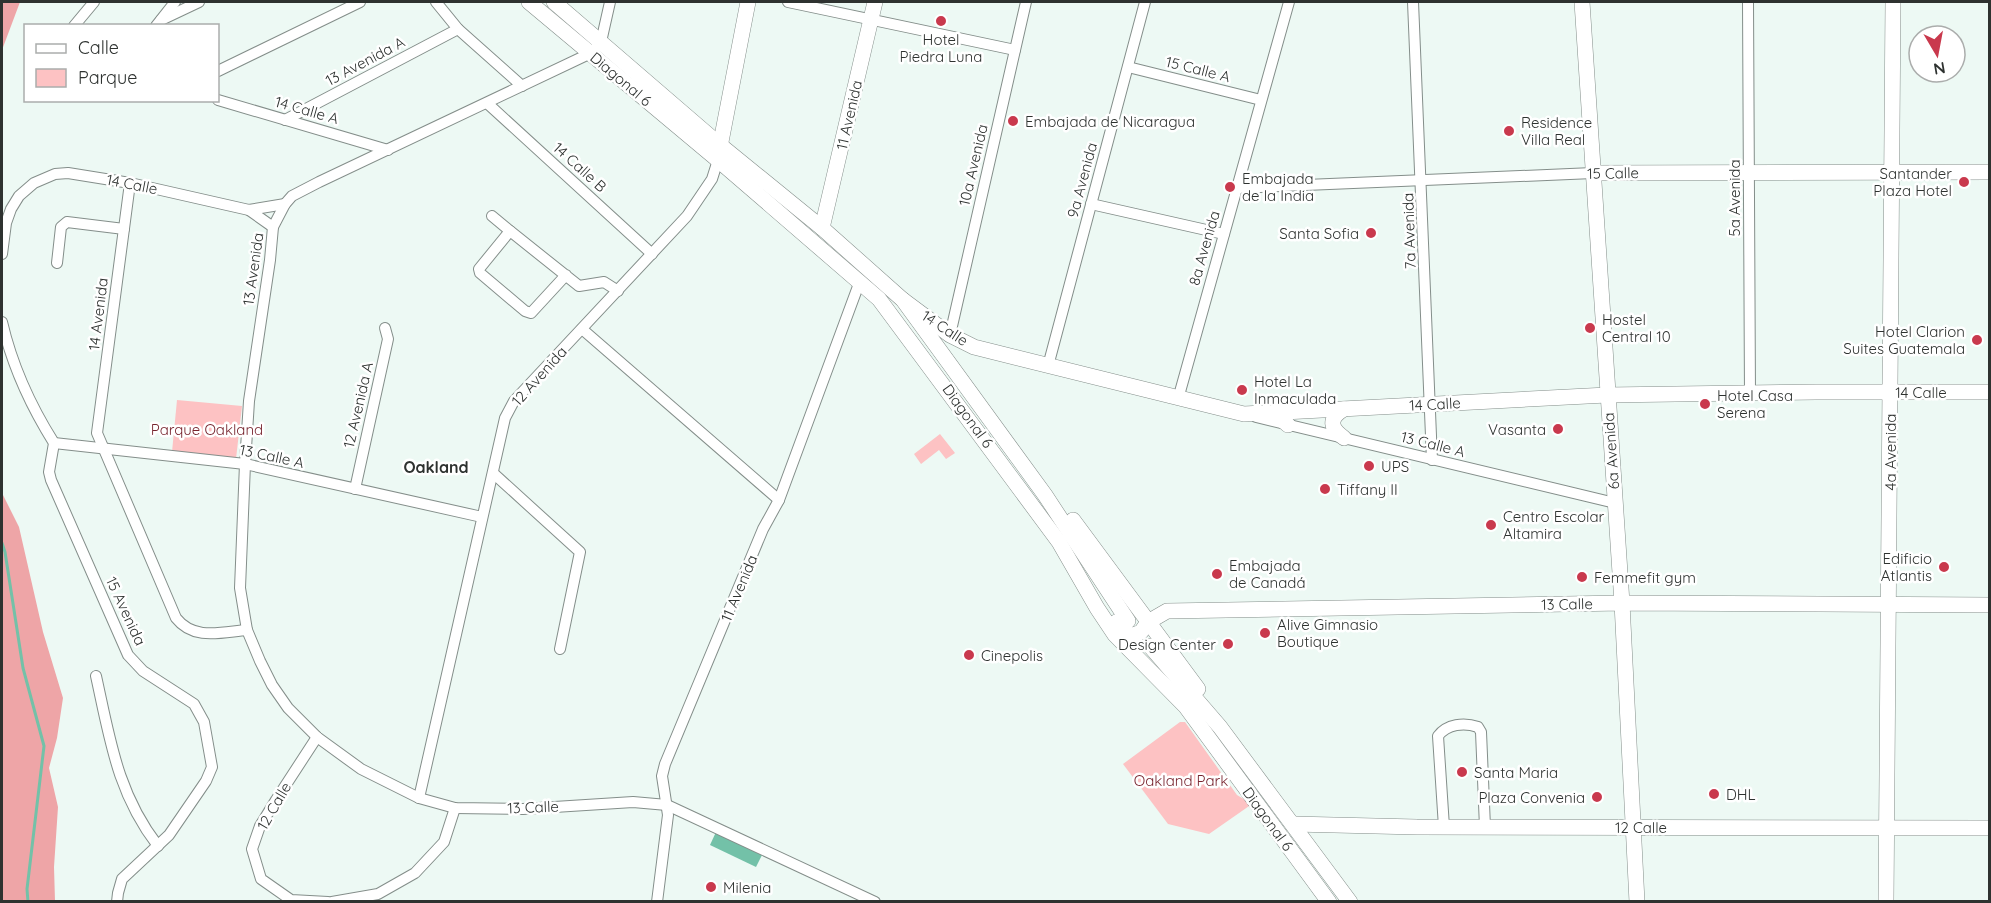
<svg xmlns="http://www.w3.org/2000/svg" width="1991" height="903" viewBox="0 0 1991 903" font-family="Quicksand,sans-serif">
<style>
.green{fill:#fdc2c3}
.forest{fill:#eea5a7}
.water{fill:#73c1a8}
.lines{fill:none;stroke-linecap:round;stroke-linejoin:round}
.stream{stroke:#73c1a8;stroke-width:3}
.street-casing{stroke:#848e8a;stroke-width:12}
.secondary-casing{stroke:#848e8a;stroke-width:16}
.street{stroke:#fff;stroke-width:10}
.secondary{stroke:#fff;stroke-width:15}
.poi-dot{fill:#c9394d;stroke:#fff;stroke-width:2}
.labels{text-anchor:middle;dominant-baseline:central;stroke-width:5;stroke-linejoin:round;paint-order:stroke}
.poi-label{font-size:15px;fill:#2e3230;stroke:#fff;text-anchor:start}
.street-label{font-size:15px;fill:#2e3230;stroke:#fff}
.park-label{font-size:15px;fill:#78252f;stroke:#fff}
.neighbourhood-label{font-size:16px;font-weight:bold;fill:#2e3230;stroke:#fff}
</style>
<rect width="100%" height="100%" fill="#edf9f4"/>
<g class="green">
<polygon points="177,400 242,406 236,459 172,452"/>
<polygon points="940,434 955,453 946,459 939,450 921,464 914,454"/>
<polygon points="1180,722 1185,722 1237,795 1252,804 1209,834 1168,824 1123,764"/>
</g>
<g class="forest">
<polygon points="2,2 20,2 2,50"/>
<polygon points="2,493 19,527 43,632 63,698 57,738 49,768 58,807 54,867 55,901 2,901"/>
</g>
<polygon class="water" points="716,832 762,855 756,867 710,845"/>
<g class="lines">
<polyline class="stream" points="2,543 5,552 23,668 44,746 27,889 28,902"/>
<g class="street-casing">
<g id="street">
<polyline points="436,2 458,29 522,86"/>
<polyline points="610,2 601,42 591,53 319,182 292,196 285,204 273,227 270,260 249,401 245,464 240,588 247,630 260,661 272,685 288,708 317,737 361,769 419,798 455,808 523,809 633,802 667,805 875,902"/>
<polyline points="788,2 1015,50"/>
<polyline points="1413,2 1432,460"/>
<polyline points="1748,2 1750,394"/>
<polyline points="161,20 199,2"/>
<polyline points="74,26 94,2"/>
<polyline points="156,26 175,2"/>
<polyline points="1128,67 1261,100"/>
<polyline points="218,71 360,2"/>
<polyline points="218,100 388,150"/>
<polyline points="487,103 652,254"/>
<polyline points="285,120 458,29"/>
<path d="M130,183L97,433L176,618C194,641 222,632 247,630"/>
<polyline points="1236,188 1593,173"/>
<polyline points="1091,204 1224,234"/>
<polyline points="249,210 273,227"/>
<polyline points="492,216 510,231"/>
<polyline points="2,254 6,223 11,209 19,196 34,183 55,174 68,173 130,183 249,210 285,204"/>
<polyline points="57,263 61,227 67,222 124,229"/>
<polyline points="566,275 531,313 525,311 480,273 479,269 510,231 579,286 604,282 618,291"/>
<path d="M2,322C12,365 30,405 54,443L49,472L51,480L128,655L143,671L194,704L204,722L212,767L206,781L169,835L122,879L118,893L117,902"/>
<polyline points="582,329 779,500"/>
<polyline points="950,335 1026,2"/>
<polyline points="1048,366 1145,2"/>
<polyline points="1178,399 1289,2"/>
<polyline points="1256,417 1615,503"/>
<polyline points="54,443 245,464 482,517"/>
<polyline points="493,473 580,552 560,649"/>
<polyline points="355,489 388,339 385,328"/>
<path d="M96,676C110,739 117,793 158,846"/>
<polyline points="317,737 276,800 260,826 252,849 261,879 291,900 328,902"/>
<polyline points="419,798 505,418 514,401 687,216 712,179 718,160"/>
<path d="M1444,827L1438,736C1447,724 1464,722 1478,727L1481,732L1485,827"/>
<polyline points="332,902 378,894 415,873 444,842 455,808"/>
<polyline points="657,902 668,815 662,776 665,764 763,529 779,500 860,281"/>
</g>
</g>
<g class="secondary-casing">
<g id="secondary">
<polyline points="529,2 718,160 879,299 1059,542 1097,608 1115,635 1186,707 1329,902"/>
<polyline points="554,2 720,145 822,228 903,300 1045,495 1128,621"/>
<polyline points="1582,2 1622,603 1637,902"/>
<polyline points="719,152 748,2"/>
<polyline points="1593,173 1990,172"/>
<polyline points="822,228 875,2"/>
<polyline points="903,300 950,335 974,347 1244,414 1607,395 1816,392 1990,392"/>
<polyline points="1285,412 1281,413 1280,418 1288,425"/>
<path d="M1344,438C1330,428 1328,419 1344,409"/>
<polyline points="1073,520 1198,689"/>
<polyline points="1116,622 1124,633 1134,635 1141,632 1148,622 1167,611 1622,603 1990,605"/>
<polyline points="1150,646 1220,727 1350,902"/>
<polyline points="1293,824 1417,827 1990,828"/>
<polyline points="1886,902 1893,2"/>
</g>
</g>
<use href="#street" class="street"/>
<use href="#secondary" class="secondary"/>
</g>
<g class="poi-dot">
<circle cx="941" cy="21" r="6"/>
<circle cx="1013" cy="121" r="6"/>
<circle cx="1509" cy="131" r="6"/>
<circle cx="1964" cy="182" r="6"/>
<circle cx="1230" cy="187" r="6"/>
<circle cx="1371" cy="233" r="6"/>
<circle cx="1590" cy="328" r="6"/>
<circle cx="1977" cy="340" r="6"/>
<circle cx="1242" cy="390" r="6"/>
<circle cx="1705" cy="404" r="6"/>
<circle cx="1558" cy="429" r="6"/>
<circle cx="1369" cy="466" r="6"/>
<circle cx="1325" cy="489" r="6"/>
<circle cx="1491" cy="525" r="6"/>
<circle cx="1944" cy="567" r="6"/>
<circle cx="1217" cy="574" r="6"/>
<circle cx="1582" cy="577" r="6"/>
<circle cx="1265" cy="633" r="6"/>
<circle cx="1228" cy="644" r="6"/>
<circle cx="969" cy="655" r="6"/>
<circle cx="1462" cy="772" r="6"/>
<circle cx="1714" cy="794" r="6"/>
<circle cx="1597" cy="797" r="6"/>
<circle cx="711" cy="887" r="6"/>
</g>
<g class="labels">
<g class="poi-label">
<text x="941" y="39" text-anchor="middle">Hotel<tspan x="941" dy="17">Piedra Luna</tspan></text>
<text x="1025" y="121">Embajada de Nicaragua</text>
<text x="1521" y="122">Residence<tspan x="1521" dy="17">Villa Real</tspan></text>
<text x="1952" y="173" text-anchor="end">Santander<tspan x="1952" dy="17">Plaza Hotel</tspan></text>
<text x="1242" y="178">Embajada<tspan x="1242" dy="17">de la India</tspan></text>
<text x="1359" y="233" text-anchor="end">Santa Sofia</text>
<text x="1602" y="319">Hostel<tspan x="1602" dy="17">Central 10</tspan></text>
<text x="1965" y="331" text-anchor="end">Hotel Clarion<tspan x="1965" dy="17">Suites Guatemala</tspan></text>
<text x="1254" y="381">Hotel La<tspan x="1254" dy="17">Inmaculada</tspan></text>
<text x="1717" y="395">Hotel Casa<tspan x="1717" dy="17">Serena</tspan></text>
<text x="1546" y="429" text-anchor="end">Vasanta</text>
<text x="1381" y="466">UPS</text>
<text x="1337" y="489">Tiffany II</text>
<text x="1503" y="516">Centro Escolar<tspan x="1503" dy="17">Altamira</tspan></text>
<text x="1932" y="558" text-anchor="end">Edificio<tspan x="1932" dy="17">Atlantis</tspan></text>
<text x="1229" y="565">Embajada<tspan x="1229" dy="17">de Canadá</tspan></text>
<text x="1594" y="577">Femmefit gym</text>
<text x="1277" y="624">Alive Gimnasio<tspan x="1277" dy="17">Boutique</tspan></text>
<text x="1216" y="644" text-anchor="end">Design Center</text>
<text x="981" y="655">Cinepolis</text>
<text x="1474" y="772">Santa Maria</text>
<text x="1726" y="794">DHL</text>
<text x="1585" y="797" text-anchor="end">Plaza Convenia</text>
<text x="723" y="887">Milenia</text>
</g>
<g class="street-label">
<text transform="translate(365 61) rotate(-28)">13 Avenida A</text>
<text transform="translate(1198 69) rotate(14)">15 Calle A</text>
<text transform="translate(621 79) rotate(40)">Diagonal 6</text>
<text transform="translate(307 110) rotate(16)">14 Calle A</text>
<text transform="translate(849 115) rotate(-77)">11 Avenida</text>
<text transform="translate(973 165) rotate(-77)">10a Avenida</text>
<text transform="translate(580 167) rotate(42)">14 Calle B</text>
<text transform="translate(1613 173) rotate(-1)">15 Calle</text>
<text transform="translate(1082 180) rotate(-75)">9a Avenida</text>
<text transform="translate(132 184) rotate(11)">14 Calle</text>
<text transform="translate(1734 198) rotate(-90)">5a Avenida</text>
<text transform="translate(1409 231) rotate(-92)">7a Avenida</text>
<text transform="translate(1204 248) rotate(-74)">8a Avenida</text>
<text transform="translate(253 269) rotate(-82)">13 Avenida</text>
<text transform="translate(98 314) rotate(-83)">14 Avenida</text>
<text transform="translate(945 328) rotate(33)">14 Calle</text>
<text transform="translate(539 376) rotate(-48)">12 Avenida</text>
<text x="1921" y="392">14 Calle</text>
<text transform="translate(1435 404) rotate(-3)">14 Calle</text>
<text transform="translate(358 405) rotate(-77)">12 Avenida A</text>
<text transform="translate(968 416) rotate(54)">Diagonal 6</text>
<text transform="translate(1433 444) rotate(14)">13 Calle A</text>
<text transform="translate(1611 451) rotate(-94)">6a Avenida</text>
<text transform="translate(1890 452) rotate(-90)">4a Avenida</text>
<text transform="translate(272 456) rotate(12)">13 Calle A</text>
<text transform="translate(739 588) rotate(-67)">11 Avenida</text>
<text transform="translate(1567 604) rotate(-1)">13 Calle</text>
<text transform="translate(126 611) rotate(65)">15 Avenida</text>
<text transform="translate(274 806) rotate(-60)">12 Calle</text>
<text transform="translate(533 807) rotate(-2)">13 Calle</text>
<text transform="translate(1268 819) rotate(54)">Diagonal 6</text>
<text x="1641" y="827">12 Calle</text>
</g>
<g class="park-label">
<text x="207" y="429">Parque Oakland</text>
<text x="1181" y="780">Oakland Park</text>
</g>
<g class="neighbourhood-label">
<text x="436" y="467">Oakland</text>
</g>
</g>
<rect width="1991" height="903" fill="none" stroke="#2e3230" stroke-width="6"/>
<rect x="24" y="24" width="195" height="78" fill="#ffffff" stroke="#abadac" stroke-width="1.5"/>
<rect x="36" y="44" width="30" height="9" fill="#ffffff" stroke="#abadac" stroke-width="1.5"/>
<text x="78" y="54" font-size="18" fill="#2e3230">Calle</text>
<rect x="36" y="69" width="30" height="18" fill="#fdc2c3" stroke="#abadac" stroke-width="1.5"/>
<text x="78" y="84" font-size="18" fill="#2e3230">Parque</text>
<g transform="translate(1937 54) rotate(170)"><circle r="28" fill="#ffffff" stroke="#abadac" stroke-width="1.5"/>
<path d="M0-4.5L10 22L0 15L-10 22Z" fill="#c9394d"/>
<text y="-9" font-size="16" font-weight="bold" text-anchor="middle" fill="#2e3230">N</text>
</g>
</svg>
